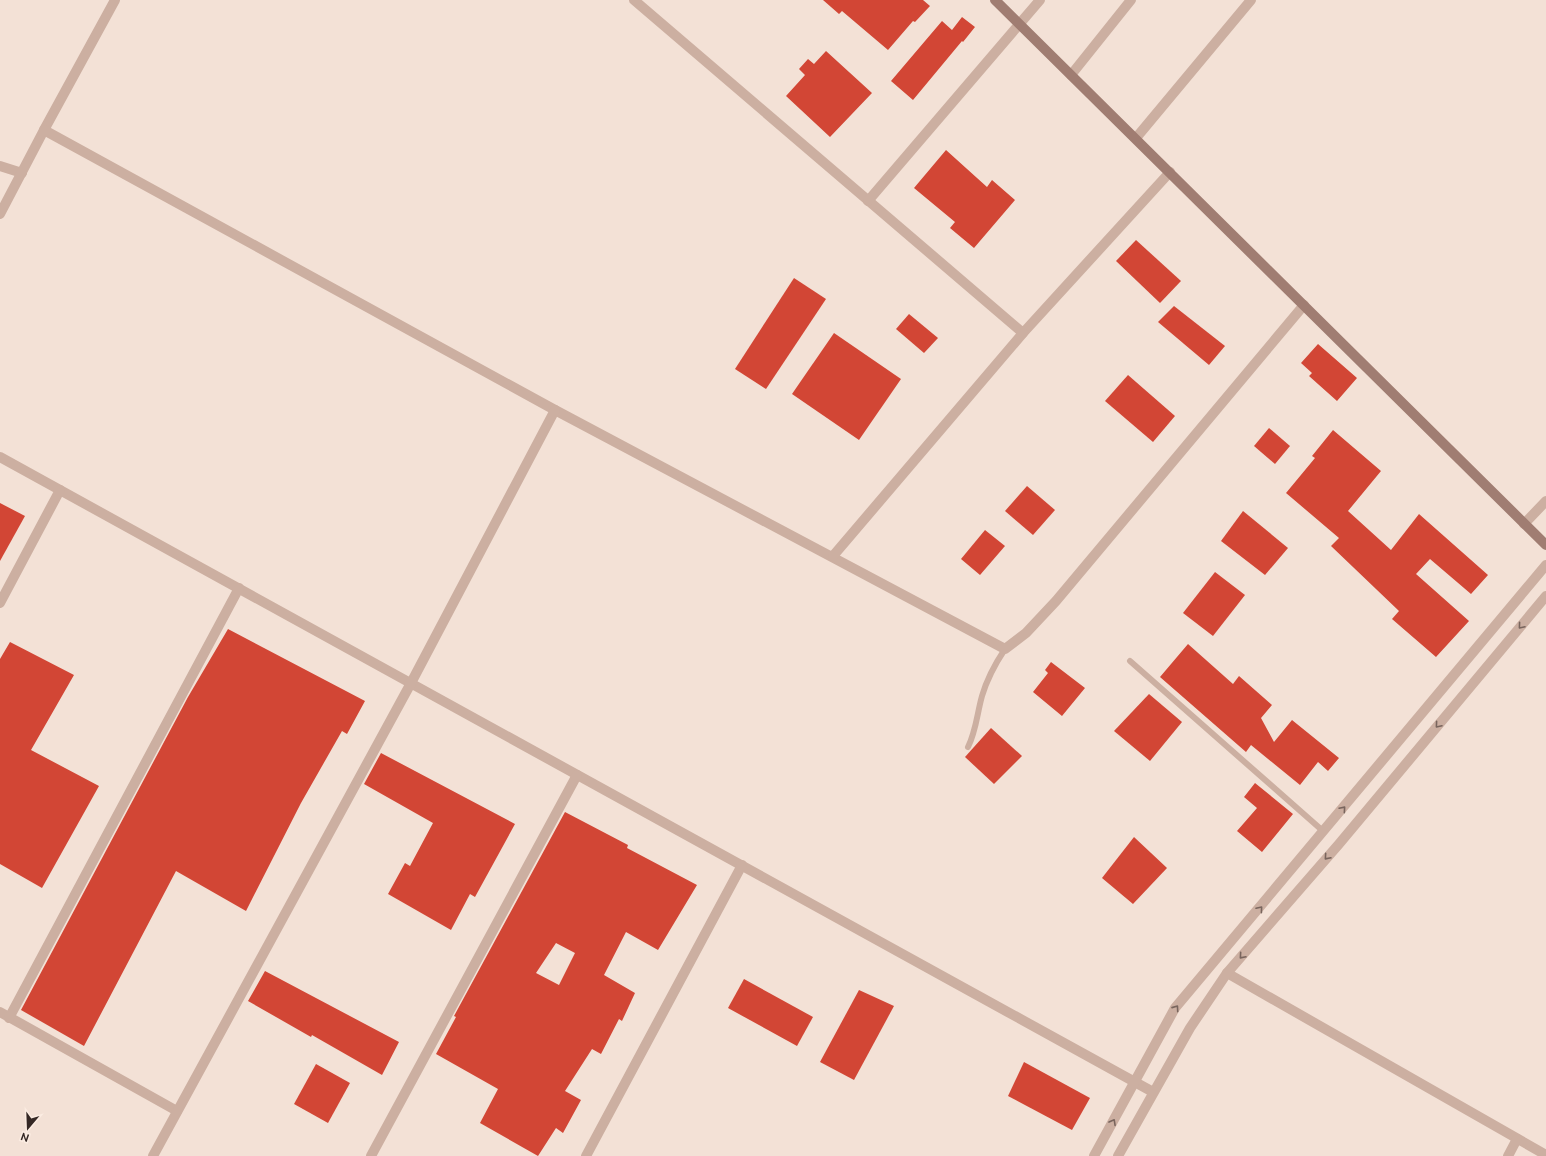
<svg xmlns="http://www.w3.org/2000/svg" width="1546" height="1156" viewBox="0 0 1546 1156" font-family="Ubuntu,sans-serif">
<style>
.building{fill:#d24635;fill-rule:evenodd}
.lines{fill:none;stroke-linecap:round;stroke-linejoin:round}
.service{stroke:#ccafa1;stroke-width:6}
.minor{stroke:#ccafa1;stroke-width:10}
.tertiary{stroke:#ccafa1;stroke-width:10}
.secondary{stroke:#a07d72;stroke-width:10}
.oneway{stroke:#79655d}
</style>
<rect width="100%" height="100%" fill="#f3e1d6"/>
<g class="building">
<polygon points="823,0 923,0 930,6 915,22 913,21 888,50 842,11 839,14"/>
<polygon points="962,17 975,27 963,42 962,41 913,100 891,81 942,21 952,30"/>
<polygon points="826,51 872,93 830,137 786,96 805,75 799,69 808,59 814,64"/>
<polygon points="946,150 987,187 992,180 1015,200 974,248 950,228 955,222 914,188"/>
<polygon points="1136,240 1181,281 1160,303 1116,261"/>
<polygon points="794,278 826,299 766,389 735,369"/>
<polygon points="1174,306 1225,346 1209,365 1158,322"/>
<polygon points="909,314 938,338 924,353 896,329"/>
<polygon points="834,333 901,379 859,440 792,394"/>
<polygon points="1318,344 1357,378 1337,401 1309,376 1312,373 1301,363"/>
<polygon points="1128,375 1175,416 1153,442 1105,401"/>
<polygon points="1269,428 1290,446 1275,464 1254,446"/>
<polygon points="1333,430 1381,471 1348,511 1391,550 1419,514 1488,575 1471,594 1430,559 1416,574 1469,621 1436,657 1392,619 1399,611 1331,546 1339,538 1286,493 1315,458 1312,456"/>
<polygon points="1027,486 1055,510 1033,535 1005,511"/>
<polygon points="0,503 25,516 0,561"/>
<polygon points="1243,511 1288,548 1265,575 1221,541"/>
<polygon points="985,530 1005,546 980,575 961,559"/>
<polygon points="1215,572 1245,595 1213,636 1183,613"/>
<polygon points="228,629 365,701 347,734 342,731 301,803 246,911 176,871 84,1046 21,1010 188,697"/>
<polygon points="10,642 74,675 31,750 99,786 42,888 0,864 0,659"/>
<polygon points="1188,644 1233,684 1239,676 1272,705 1261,718 1274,742 1292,720 1339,758 1328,771 1318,762 1300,785 1251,745 1246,752 1160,677"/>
<polygon points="1051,662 1085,688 1062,716 1033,692 1048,673 1045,670"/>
<polygon points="1149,694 1182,722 1150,761 1114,731"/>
<polygon points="991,728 1022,756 994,784 965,757"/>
<polygon points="381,753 515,824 475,897 470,894 451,930 388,894 405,863 410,866 433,823 364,784"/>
<polygon points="1255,783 1293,814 1262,852 1237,831 1257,808 1244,797"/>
<path d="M565,812L628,845L627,848L697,885L658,950L626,932L604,975L635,993L622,1021L619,1019L601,1054L592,1049L565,1091L581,1100L563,1133L556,1128L538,1156L480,1123L498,1089L436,1054L456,1017L454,1016ZM556,943L575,953L559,985L536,973Z"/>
<polygon points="1134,837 1167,868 1133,904 1102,878"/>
<polygon points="265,971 399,1042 382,1075 312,1035 311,1037 248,1001"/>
<polygon points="744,979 813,1017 797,1046 728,1008"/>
<polygon points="859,990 894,1006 854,1080 820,1062"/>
<polygon points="1024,1062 1090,1098 1072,1130 1008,1096"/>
<polygon points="316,1064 350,1083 328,1123 294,1104"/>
</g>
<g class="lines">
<g class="service">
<polyline points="1130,661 1323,831"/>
<path d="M968,747C976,731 977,714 982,696C987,679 995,664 1005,649"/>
</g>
<g class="minor">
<polyline points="634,0 1023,333 1170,172"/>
<polyline points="1071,75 1131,0"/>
<polyline points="44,130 115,0"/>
<polyline points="1136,138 1251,0"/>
<polyline points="0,166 22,173"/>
<polyline points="868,201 1040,0"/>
<polyline points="0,214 44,130 555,410 1005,649 1026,633 1056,601 1304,305"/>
<polyline points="0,457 1153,1092"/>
<polyline points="1524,524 1546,501"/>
<polyline points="833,556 1023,333"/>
<polyline points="0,603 60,490"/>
<polyline points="1227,973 1546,1155"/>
<polyline points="0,1012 177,1111"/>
<polyline points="9,1018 239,588"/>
<polyline points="153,1156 411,683 555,410"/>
<polyline points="371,1156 577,775"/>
<polyline points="586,1156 742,865"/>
<polyline points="1508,1156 1517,1139"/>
</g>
<g class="tertiary">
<polyline points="1094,1156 1175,1008 1546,565"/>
<polyline points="1118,1156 1190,1028 1227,973 1339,844 1546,596"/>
</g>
<polyline class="secondary" points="995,0 1546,545"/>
</g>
<defs><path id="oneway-chevron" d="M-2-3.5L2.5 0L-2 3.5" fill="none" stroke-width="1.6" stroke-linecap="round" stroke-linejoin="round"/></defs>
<g class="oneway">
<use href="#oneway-chevron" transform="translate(1521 626) rotate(130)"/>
<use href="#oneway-chevron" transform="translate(1438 725) rotate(130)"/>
<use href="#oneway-chevron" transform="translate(1343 809) rotate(-49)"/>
<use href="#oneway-chevron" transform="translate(1327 857) rotate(131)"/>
<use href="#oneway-chevron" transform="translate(1260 909) rotate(-50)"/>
<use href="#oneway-chevron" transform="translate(1242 956) rotate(131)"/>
<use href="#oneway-chevron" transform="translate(1176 1008) rotate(-55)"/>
<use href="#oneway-chevron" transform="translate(1113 1122) rotate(-61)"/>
</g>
<g transform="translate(28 1128) rotate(199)" stroke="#fbece2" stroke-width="3" paint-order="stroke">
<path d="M0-3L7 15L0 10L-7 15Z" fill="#352825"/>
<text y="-6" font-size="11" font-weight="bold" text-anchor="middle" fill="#352825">N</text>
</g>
</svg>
